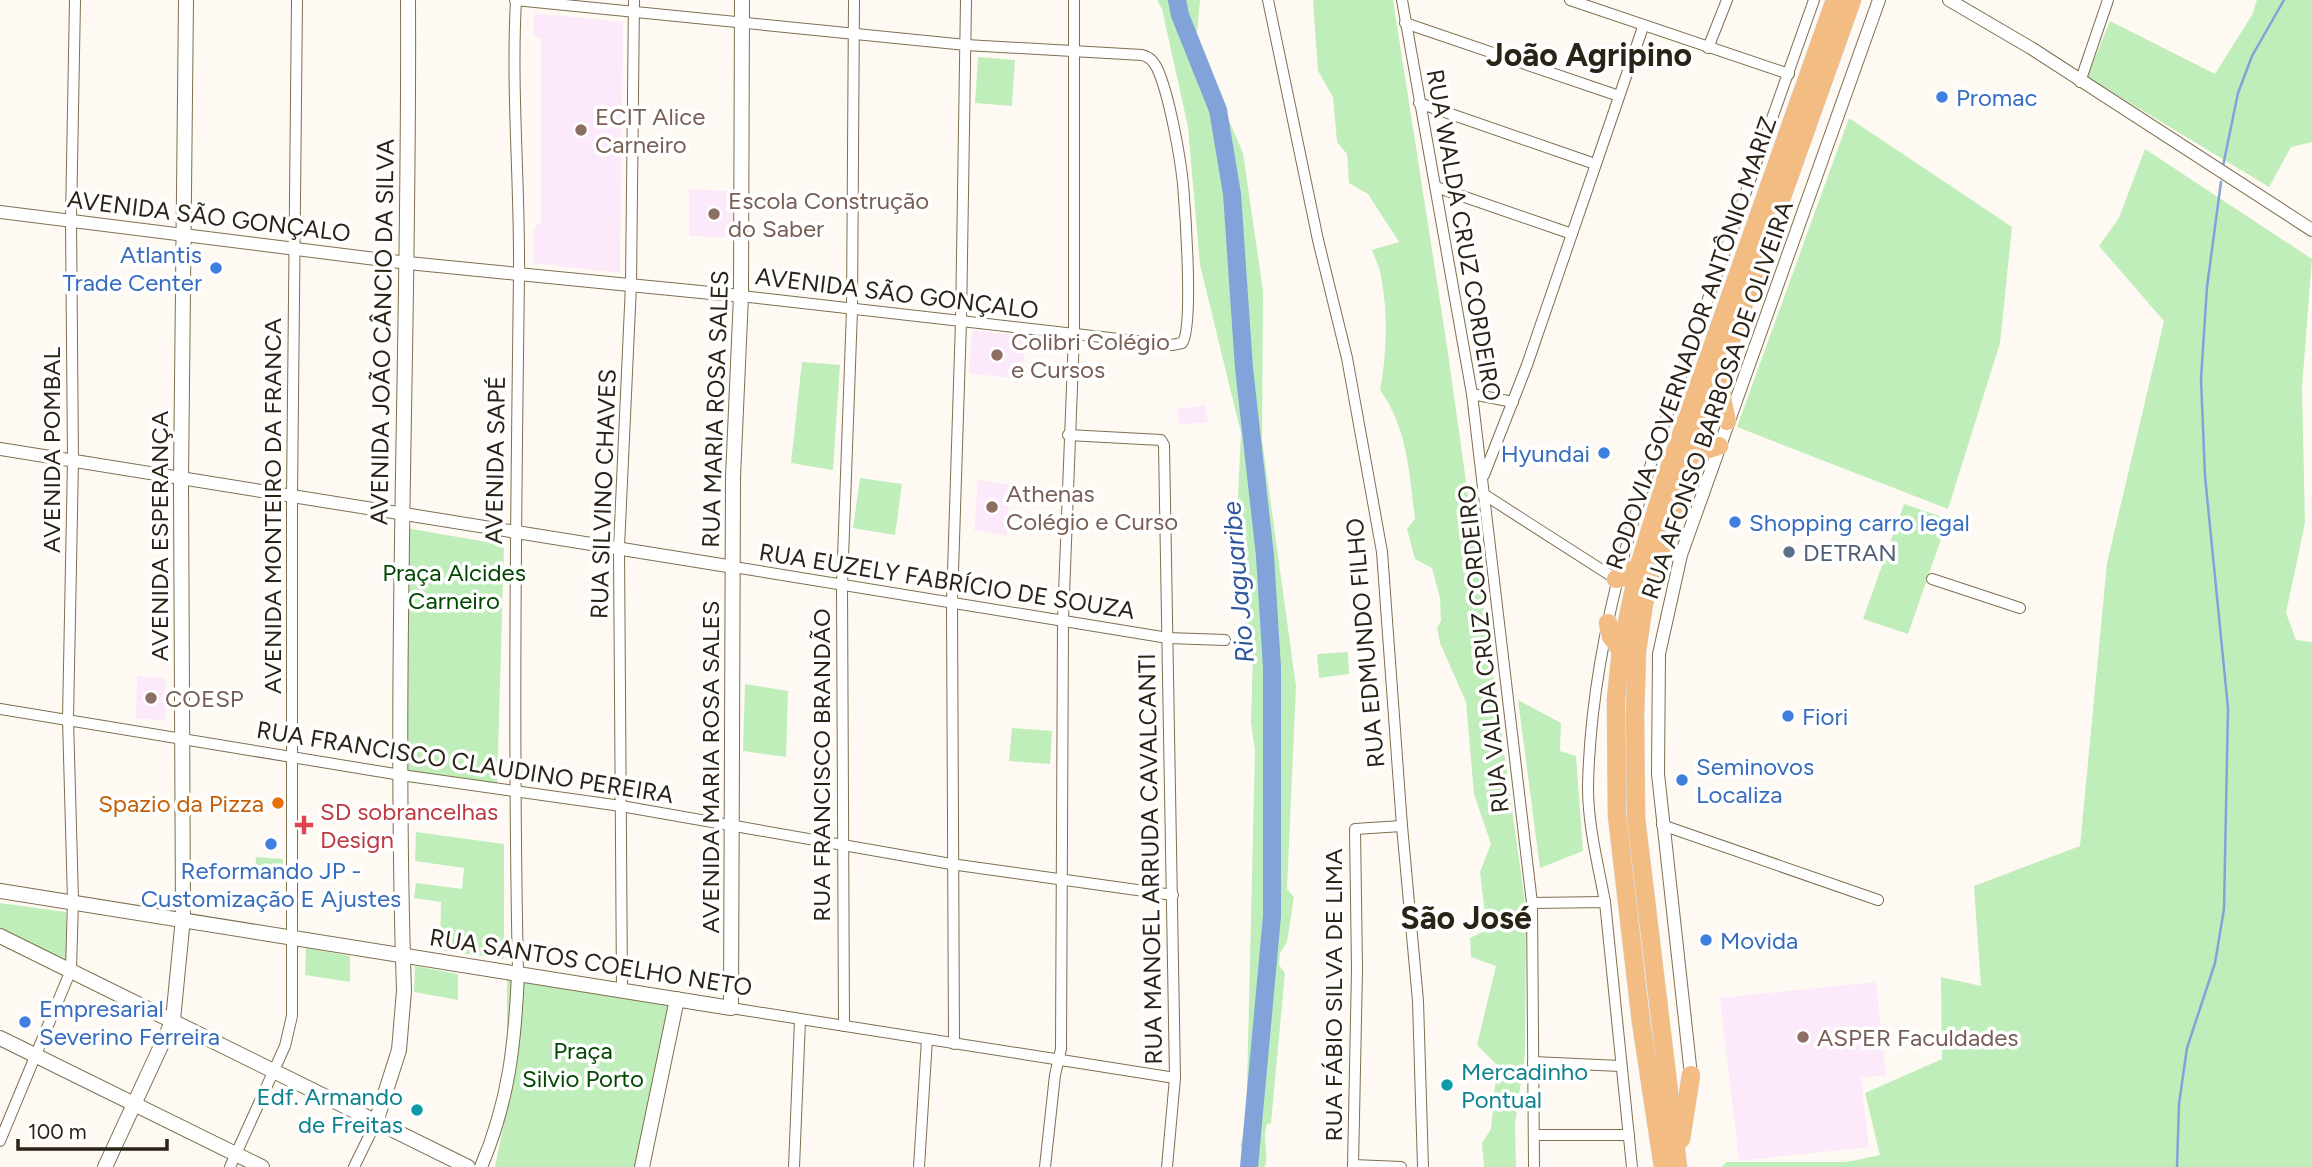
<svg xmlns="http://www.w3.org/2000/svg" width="2312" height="1167" viewBox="0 0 2312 1167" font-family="Figtree,sans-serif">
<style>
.education{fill:#fceafb}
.green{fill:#bfeeba}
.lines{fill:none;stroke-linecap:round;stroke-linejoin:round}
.stream{stroke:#81a3da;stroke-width:2.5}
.river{stroke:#81a3da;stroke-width:18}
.minor-casing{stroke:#7f6f50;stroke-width:12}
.tertiary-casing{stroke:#7f6f50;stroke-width:14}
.secondary-casing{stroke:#7f6f50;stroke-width:16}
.trunk-casing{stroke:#d9d7d5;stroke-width:19}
.minor{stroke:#fff;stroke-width:10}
.tertiary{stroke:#fff;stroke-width:12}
.secondary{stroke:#fff;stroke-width:14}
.trunk{stroke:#f2bc83;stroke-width:18}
.shop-dot{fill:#3f7fe0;stroke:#fff;stroke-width:2.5}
.education-dot{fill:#8d6e63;stroke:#fff;stroke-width:2.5}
.service-dot{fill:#5c6f8a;stroke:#fff;stroke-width:2.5}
.food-dot{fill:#e8710a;stroke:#fff;stroke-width:2.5}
.health-dot{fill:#e0444e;stroke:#fff;stroke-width:2.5}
.culture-dot{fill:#0f9aa8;stroke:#fff;stroke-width:2.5}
.labels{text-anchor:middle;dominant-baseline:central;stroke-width:7;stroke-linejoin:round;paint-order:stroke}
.shop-label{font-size:24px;fill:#366cbe;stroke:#fff;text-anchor:start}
.education-label{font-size:24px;fill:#785e54;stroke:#fff;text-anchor:start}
.street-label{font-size:24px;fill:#2a2316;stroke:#fff}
.service-label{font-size:24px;fill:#4e5e75;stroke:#fff;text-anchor:start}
.park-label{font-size:24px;fill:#004700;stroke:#fff}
.food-label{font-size:24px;fill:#c56008;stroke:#fff;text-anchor:end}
.health-label{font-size:24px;fill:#be3a42;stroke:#fff;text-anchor:start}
.culture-label{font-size:24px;fill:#0d838f;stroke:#fff;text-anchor:start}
.water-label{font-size:26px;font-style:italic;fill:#2d5599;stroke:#fff}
.district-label{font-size:32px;font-weight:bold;fill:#2a2316;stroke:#fff}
</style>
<rect width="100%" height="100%" fill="#fefaf3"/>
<g class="education">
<polygon points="534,13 623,22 620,273 533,263 534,228 541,221 541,39 534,37"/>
<polygon points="689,189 741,192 737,238 689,236"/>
<polygon points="972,330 1025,336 1024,380 969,373"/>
<polygon points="1205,405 1208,422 1179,425 1177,409"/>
<polygon points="978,480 1010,485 1007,536 974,530"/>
<polygon points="137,676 166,678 165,721 136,718"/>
<polygon points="1876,982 1886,1075 1861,1078 1869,1147 1739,1161 1720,998"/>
</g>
<g class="green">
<path d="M1157,0H1200L1196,43L1243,153L1263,291L1262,440L1296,686L1287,889L1294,897L1287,942L1280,953L1279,965L1285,973L1271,1123L1267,1124C1262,1140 1269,1154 1265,1167H1238L1243,1165L1247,1152L1240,1146L1246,1129L1255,750L1251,723L1253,653L1234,580L1241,433L1200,265L1188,127L1162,9Z"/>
<path d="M1313,0H1393L1447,346L1526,909L1525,1054L1515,1124L1516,1167H1484L1482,1143L1491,1129L1497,1065L1477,1045L1496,966L1471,957L1470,938L1487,930L1480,872L1491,844L1474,794L1466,702L1440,643L1437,628L1441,621L1440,598L1432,568L1415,559L1407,529L1415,519C1409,473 1408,429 1380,390C1387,354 1388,313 1381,276C1380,267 1375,259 1372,250L1399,242L1368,194L1349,183L1347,154L1337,142L1333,97L1318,71Z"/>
<polygon points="2257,0 2312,0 2312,142 2291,147 2269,187 2087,77 2110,21 2215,74 2252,15"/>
<polygon points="978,57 1015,60 1012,106 975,103"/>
<polygon points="1849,118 2012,227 2000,343 1948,509 1737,427"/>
<polygon points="2145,149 2312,259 2302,387 2305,523 2286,613 2296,640 2312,642 2312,1167 1722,1167 1726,1162 1847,1162 1880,1155 1865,1093 1942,1059 1941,977 1981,986 1974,886 2080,846 2107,563 2164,321 2099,246 2119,218"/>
<polygon points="802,362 840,365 833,470 791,463"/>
<polygon points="860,478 902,484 895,535 853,528"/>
<polygon points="1904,504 1948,519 1908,634 1863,619"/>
<polygon points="406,528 504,545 497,789 407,776"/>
<polygon points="1348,652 1349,674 1319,678 1317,654"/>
<polygon points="745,684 788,691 786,757 743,751"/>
<polygon points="1518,700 1561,723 1560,751 1576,756 1583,851 1540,868"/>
<polygon points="1012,728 1052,731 1050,764 1009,761"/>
<polygon points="416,832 504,844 504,959 440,950 441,902 414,898 416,883 462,889 464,868 415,861"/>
<polygon points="256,857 283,859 283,876 255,872"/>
<polygon points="0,903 66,912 68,971 0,934"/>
<polygon points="306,948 350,956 350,982 305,975"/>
<polygon points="415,966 458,974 458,1000 414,992"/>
<polygon points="507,974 677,1000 637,1167 495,1167 507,1108"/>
</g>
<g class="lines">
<g class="stream">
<polyline points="2223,166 2238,93 2252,56 2284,0"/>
<polyline points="2177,1167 2179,1104 2187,1048 2215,963 2224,909 2228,708 2205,476 2201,379 2207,287 2221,182"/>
</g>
<polyline class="river" points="1177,0 1180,15 1218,110 1232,194 1244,368 1265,556 1272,668 1272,916 1249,1167"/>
<g class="minor-casing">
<g id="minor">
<path d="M515,0L966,45L1142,55C1150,57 1153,61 1157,68C1169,94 1180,155 1183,184C1185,208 1194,329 1182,343L1172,345L741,296"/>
<path d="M516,0C511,91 520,184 519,275C516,508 513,740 518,973"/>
<polyline points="1268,0 1318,240 1347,358 1382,552 1402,826 1418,1001 1423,1167"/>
<polyline points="1402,0 1472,394 1532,903 1534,1167"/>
<polyline points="1570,0 1789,74"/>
<polyline points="1405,23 1619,96"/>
<polyline points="1708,48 1727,0"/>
<polyline points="2080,82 2108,0"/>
<polyline points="1419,103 1595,164"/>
<polyline points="1436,187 1572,234"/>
<polyline points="1472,394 1513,402"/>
<polyline points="1068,435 1161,440 1164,445 1175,1078 1167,1167"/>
<polyline points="1484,475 1527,365 1643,27"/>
<polyline points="1485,495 1616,579"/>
<polyline points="734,567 1168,638 1225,640"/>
<polyline points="1932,579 2020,608"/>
<polyline points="0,709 401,775 621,806 951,864 1173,895"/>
<polyline points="1662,825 1878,900"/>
<path d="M1605,902C1598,864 1588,826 1588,787C1591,629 1645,477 1697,330C1737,220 1776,110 1814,0"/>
<polyline points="1532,903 1605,902 1632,1167"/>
<polyline points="622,989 619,547 631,285 634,0"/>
<polyline points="731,1008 1175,1078"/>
<polyline points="844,1026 842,585 852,310 854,0"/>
<polyline points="954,1044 952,603 961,321 966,0"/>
<polyline points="1533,1062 1620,1066"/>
<polyline points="1535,1135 1629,1135"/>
<polyline points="0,1141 71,970 73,900 68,719 73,461 71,220 75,0"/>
<polyline points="1353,1165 1401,1167"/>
<polyline points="230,1167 285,1046 292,1016 292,497 297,0"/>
<polyline points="354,1167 376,1122"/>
<polyline points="794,1167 800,1020"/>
<polyline points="919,1167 927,1039"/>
<polyline points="1045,1167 1055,1075 1061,1049 1063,620 1074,335 1074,0"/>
<polyline points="1353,1167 1357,969 1355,829 1402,826"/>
</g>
</g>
<g class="tertiary-casing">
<g id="tertiary">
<polyline points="1949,0 2031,48 2312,230"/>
<polyline points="0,212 408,263 741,296"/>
<polyline points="0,449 734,567"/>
<polyline points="1691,1075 1658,774 1659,654 1681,555 1879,0"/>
<path d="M481,1167C509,1101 515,1044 518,973"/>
</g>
</g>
<g class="secondary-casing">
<g id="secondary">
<polyline points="0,891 731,1008 733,477 741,296 742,0"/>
<polyline points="0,936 468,1167"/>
<polyline points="0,1038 262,1167"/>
<path d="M376,1122L399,1050L404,991C393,661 410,330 408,0"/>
<polyline points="105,1167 173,1020 183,918 181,480 186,0"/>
<polyline points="642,1167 677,999"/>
</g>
</g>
<g class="trunk-casing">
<g id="trunk">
<polyline points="1718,377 1727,421"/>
<polyline points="1690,455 1719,446"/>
<polyline points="1616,579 1627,576 1639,566"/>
<polyline points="1608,623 1611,637 1621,650"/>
<polyline points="1681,1139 1691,1075"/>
<polyline points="1663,1167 1641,1022 1617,816 1616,699 1621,650 1639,566 1669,469 1835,0"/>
<polyline points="1678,1167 1636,818 1635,715 1637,651 1644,603 1690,455 1852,0"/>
</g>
</g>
<use href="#minor" class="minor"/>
<use href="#tertiary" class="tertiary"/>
<use href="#secondary" class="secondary"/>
<use href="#trunk" class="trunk"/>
</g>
<g class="shop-dot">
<circle cx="1942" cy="97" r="7"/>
<circle cx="216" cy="268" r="7"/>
<circle cx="1604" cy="453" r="7"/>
<circle cx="1735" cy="522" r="7"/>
<circle cx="1788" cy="716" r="7"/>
<circle cx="1682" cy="780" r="7"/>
<circle cx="271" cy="844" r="7"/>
<circle cx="1706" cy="940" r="7"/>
<circle cx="25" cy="1022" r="7"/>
</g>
<g class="education-dot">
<circle cx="581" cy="130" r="7"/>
<circle cx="714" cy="214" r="7"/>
<circle cx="997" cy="355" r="7"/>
<circle cx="992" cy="507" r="7"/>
<circle cx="151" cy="698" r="7"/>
<circle cx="1803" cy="1037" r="7"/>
</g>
<circle class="service-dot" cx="1789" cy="552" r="7"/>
<circle class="food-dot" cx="278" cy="803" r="7"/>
<path class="health-dot" d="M300.5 814.5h7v7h7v7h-7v7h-7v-7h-7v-7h7z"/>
<g class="culture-dot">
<circle cx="1447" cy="1085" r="7"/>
<circle cx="417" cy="1110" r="7"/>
</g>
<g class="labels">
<g class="shop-label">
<text x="1956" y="97">Promac</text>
<text x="202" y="254" text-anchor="end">Atlantis<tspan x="202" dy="28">Trade Center</tspan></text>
<text x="1590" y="453" text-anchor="end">Hyundai</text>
<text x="1749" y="522">Shopping carro legal</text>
<text x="1802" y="716">Fiori</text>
<text x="1696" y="766">Seminovos<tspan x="1696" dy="28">Localiza</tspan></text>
<text x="271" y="870" text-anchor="middle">Reformando JP -<tspan x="271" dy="28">Customização E Ajustes</tspan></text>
<text x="1720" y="940">Movida</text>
<text x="39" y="1008">Empresarial<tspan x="39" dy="28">Severino Ferreira</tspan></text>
</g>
<g class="education-label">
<text x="595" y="116">ECIT Alice<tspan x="595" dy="28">Carneiro</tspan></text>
<text x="728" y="200">Escola Construção<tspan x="728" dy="28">do Saber</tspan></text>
<text x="1011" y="341">Colibri Colégio<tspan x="1011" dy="28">e Cursos</tspan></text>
<text x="1006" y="493">Athenas<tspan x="1006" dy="28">Colégio e Curso</tspan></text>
<text x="165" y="698">COESP</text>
<text x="1817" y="1037">ASPER Faculdades</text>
</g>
<g class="street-label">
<text transform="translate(209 216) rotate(7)">AVENIDA SÃO GONÇALO</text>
<text transform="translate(1464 235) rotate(80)">RUA WALDA CRUZ CORDEIRO</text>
<text transform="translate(897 293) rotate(7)">AVENIDA SÃO GONÇALO</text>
<text transform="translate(382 332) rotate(-89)">AVENIDA JOÃO CÂNCIO DA SILVA</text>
<text transform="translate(1691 343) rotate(-71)">RODOVIA GOVERNADOR ANTÔNIO MARIZ</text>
<text transform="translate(1717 400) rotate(-71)">RUA AFONSO BARBOSA DE OLIVEIRA</text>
<text transform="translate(715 409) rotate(-88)">RUA MARIA ROSA SALES</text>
<text transform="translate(51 450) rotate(-90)">AVENIDA POMBAL</text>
<text transform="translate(495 460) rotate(-89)">AVENIDA SAPÉ</text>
<text transform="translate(603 494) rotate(-88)">RUA SILVINO CHAVES</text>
<text transform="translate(272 506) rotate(-90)">AVENIDA MONTEIRO DA FRANCA</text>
<text transform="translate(159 536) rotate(-90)">AVENIDA ESPERANÇA</text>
<text transform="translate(947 581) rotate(9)">RUA EUZELY FABRÍCIO DE SOUZA</text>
<text transform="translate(1365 643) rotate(-95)">RUA EDMUNDO FILHO</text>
<text transform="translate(1483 649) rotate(-96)">RUA VALDA CRUZ CORDEIRO</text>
<text transform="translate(465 762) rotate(9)">RUA FRANCISCO CLAUDINO PEREIRA</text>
<text transform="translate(821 765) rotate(-90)">RUA FRANCISCO BRANDÃO</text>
<text transform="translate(710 767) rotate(-90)">AVENIDA MARIA ROSA SALES</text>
<text transform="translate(1150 859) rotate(-91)">RUA MANOEL ARRUDA CAVALCANTI</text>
<text transform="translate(591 962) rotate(9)">RUA SANTOS COELHO NETO</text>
<text transform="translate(1333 995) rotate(-90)">RUA FÁBIO SILVA DE LIMA</text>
</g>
<g class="service-label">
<text x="1803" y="552">DETRAN</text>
</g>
<g class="park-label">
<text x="454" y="572">Praça Alcides<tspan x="454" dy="28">Carneiro</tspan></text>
<text x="583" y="1050">Praça<tspan x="583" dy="28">Silvio Porto</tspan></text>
</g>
<g class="food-label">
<text x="264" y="803">Spazio da Pizza</text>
</g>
<g class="health-label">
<text x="320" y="811">SD sobrancelhas<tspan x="320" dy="28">Design</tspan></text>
</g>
<g class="culture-label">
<text x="1461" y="1071">Mercadinho<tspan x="1461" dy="28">Pontual</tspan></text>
<text x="403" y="1096" text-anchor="end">Edf. Armando<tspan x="403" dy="28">de Freitas</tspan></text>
</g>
<g class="water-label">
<text transform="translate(1238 582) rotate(-95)">Rio Jaguaribe</text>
</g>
<g class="district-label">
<text x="1589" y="55">João Agripino</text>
<text x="1466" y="918">São José</text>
</g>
</g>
<path d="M18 1139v10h149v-10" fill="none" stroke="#2a2316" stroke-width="3.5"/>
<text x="28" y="1139" font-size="21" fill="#2a2316" stroke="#ffffff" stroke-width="5" paint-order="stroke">100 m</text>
</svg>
